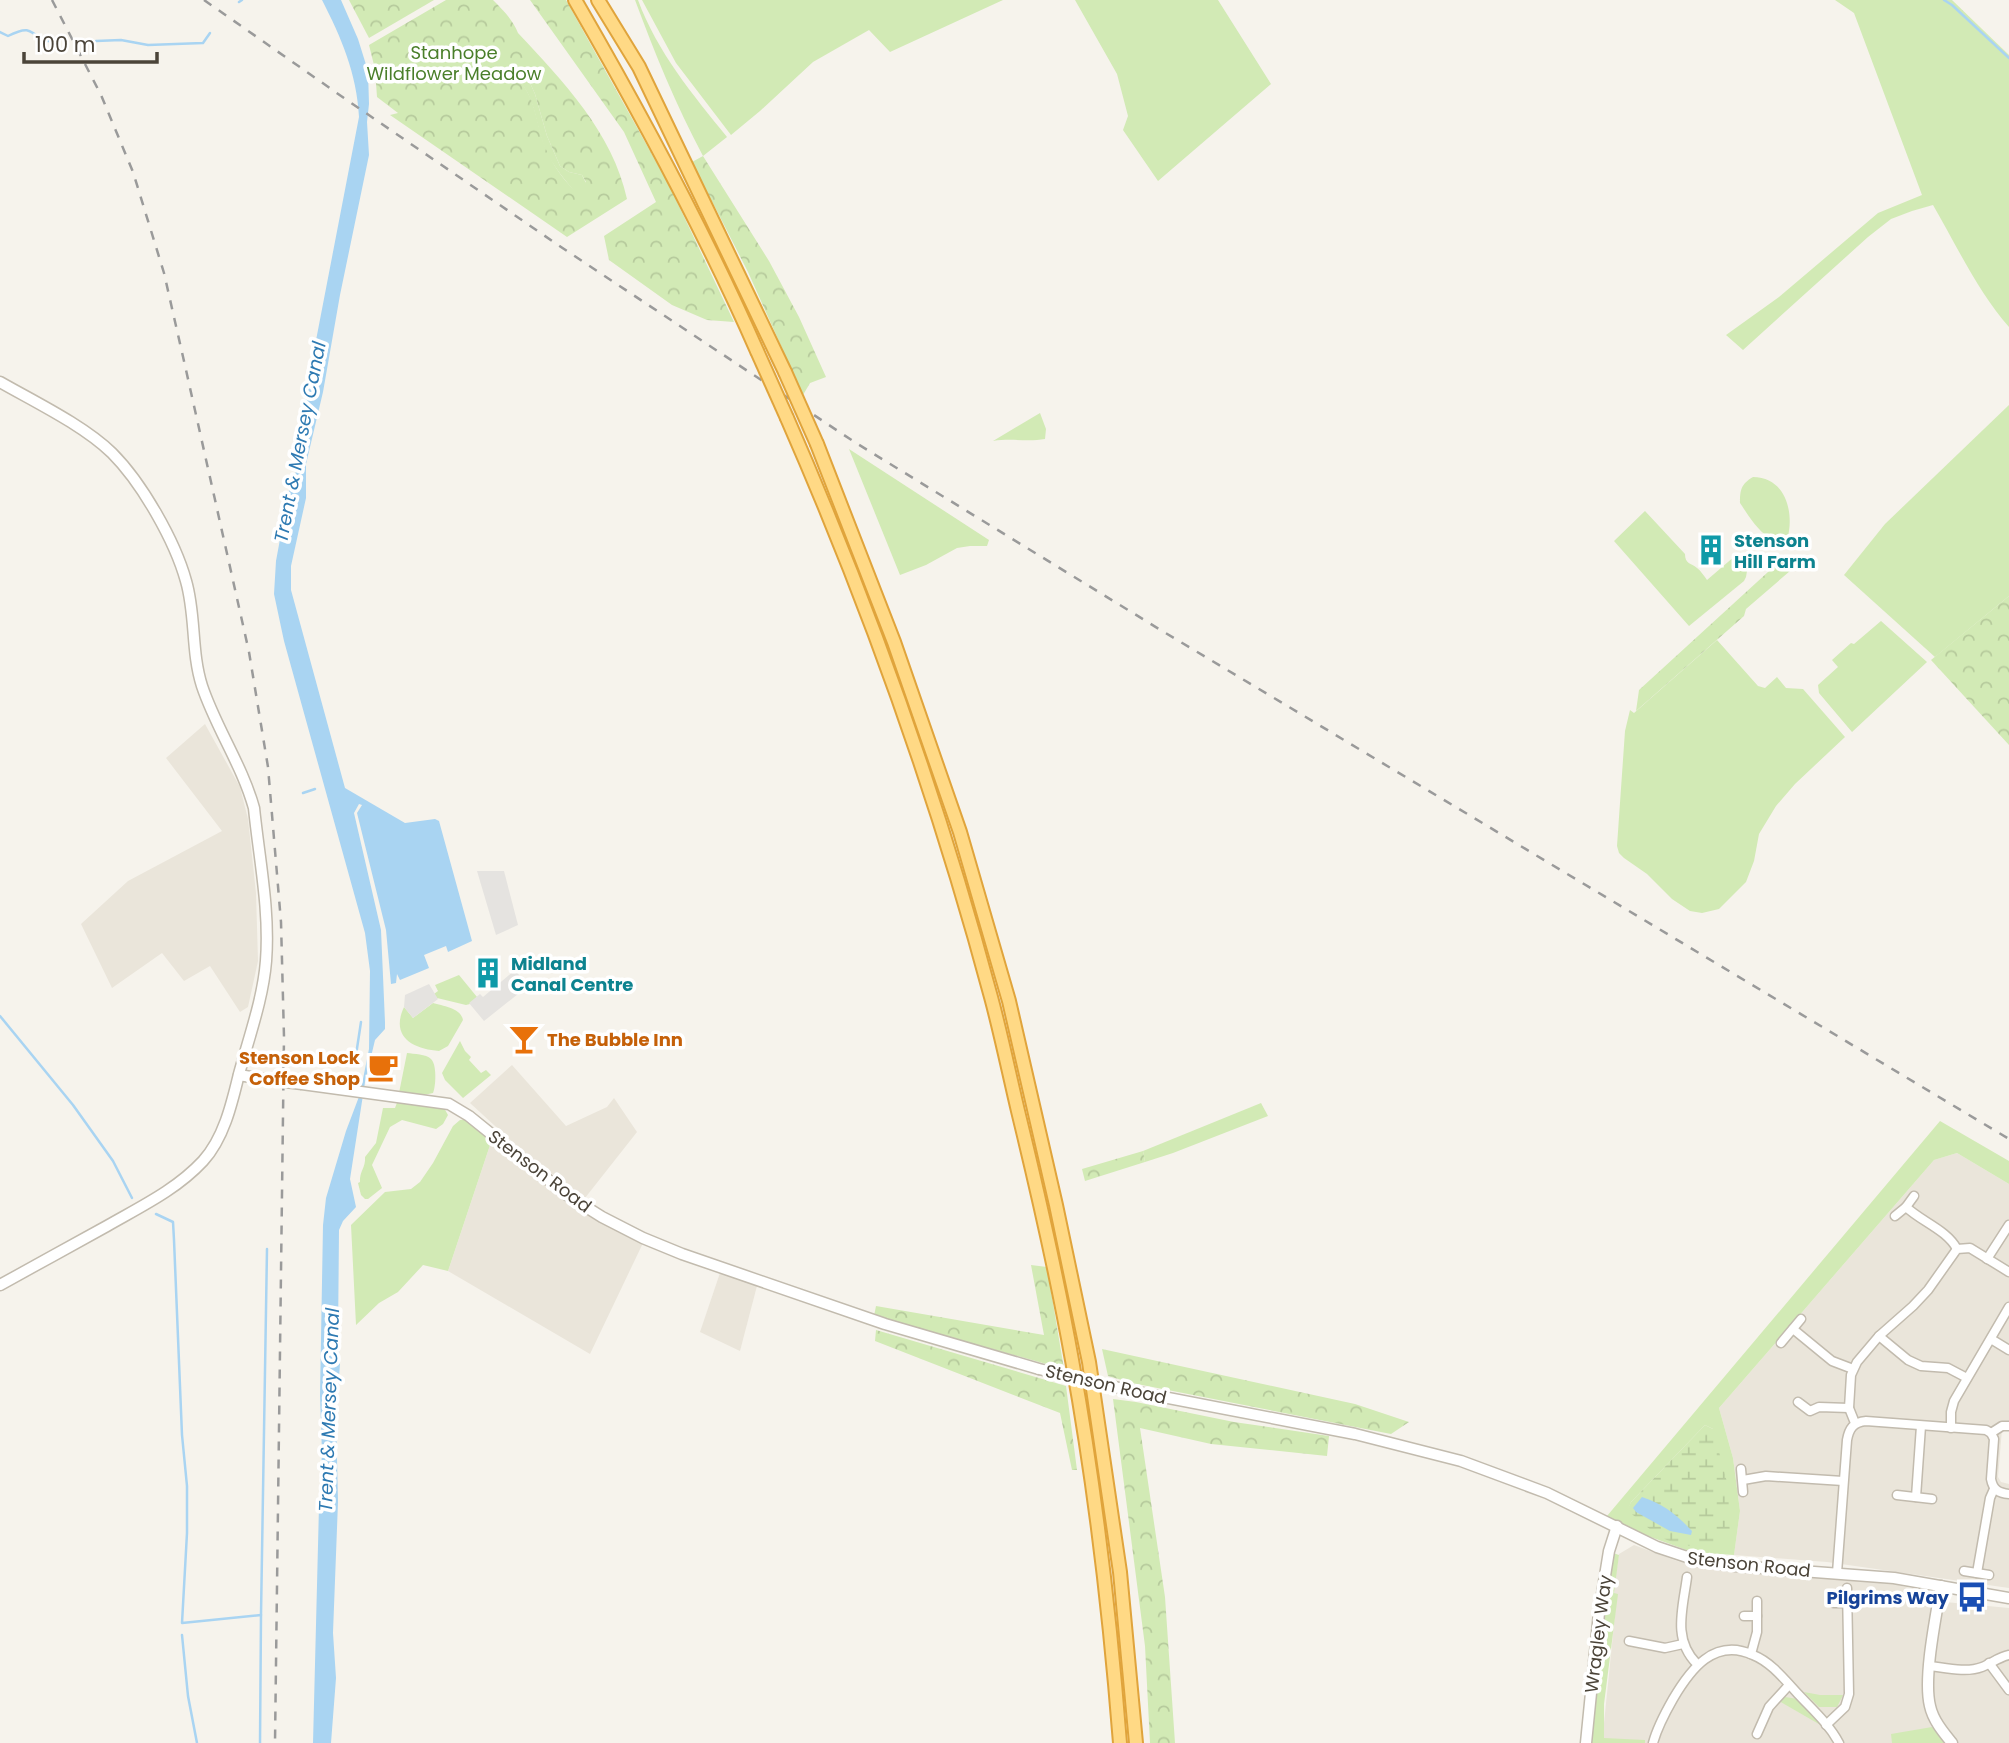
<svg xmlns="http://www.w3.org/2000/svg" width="2009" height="1743" viewBox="0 0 2009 1743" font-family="Poppins,sans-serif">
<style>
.residential{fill:#eae5da}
.grass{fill:#d2eab5;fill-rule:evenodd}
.forest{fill:url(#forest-crowns);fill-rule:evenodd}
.wetland{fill:url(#wetland-marsh)}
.parking{fill:#e5e3e0}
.water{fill:#a9d4f2}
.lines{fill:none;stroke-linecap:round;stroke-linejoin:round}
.stream{stroke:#a9d4f2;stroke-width:2.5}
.minor-casing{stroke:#c2bbae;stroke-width:11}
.tertiary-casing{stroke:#c2bbae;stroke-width:13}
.trunk-casing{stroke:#e0a43c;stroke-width:16}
.minor{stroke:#fff;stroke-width:8}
.tertiary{stroke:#fff;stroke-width:10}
.trunk{stroke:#ffd985;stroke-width:12}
.rail{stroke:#9a9a9a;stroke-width:2.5;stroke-dasharray:9 9;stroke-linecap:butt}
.tertiary-bridge-casing{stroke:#c2bbae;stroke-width:13;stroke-linecap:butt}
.trunk-bridge-casing{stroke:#e0a43c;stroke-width:16;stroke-linecap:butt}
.tertiary-bridge{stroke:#fff;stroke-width:10}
.trunk-bridge{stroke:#ffd985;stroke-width:12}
.labels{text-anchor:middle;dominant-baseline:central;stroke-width:7;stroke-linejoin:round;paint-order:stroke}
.park-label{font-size:18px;fill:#4a7f2a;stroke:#fff}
.culture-label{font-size:18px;font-weight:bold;fill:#0d838f;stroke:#fff;text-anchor:start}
.food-label{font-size:18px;font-weight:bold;fill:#c56008;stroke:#fff;text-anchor:start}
.street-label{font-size:18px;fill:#4b4439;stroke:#fff}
.transit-label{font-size:18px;font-weight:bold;fill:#164399;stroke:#fff;text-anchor:end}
.water-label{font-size:19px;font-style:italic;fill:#2e7ab2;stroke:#fff}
</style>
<defs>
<pattern id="forest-crowns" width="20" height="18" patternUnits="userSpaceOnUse" patternTransform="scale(1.75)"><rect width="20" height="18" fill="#d2eab5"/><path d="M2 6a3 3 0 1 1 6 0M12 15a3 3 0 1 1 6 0" fill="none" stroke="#b6ca9c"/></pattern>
<pattern id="wetland-marsh" width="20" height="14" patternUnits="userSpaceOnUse" patternTransform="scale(1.75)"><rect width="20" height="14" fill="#d2eab5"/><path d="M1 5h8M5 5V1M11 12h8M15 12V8" fill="none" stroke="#b6ca9c"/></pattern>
</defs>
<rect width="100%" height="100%" fill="#f6f3ec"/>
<g class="residential">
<polygon points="205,724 240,787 248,819 256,893 258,961 248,1007 240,1012 210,966 184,981 162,953 112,988 81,924 128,881 222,831 166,758"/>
<polygon points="512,1065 566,1126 607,1107 614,1098 637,1132 585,1198 530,1158 470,1103"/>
<polygon points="492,1139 557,1195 601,1221 643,1243 590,1354 448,1271"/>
<polygon points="1957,1153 2009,1184 2009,1429 2002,1429 1998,1477 2001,1482 2009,1484 2009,1588 1827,1562 1734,1555 1740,1511 1733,1458 1719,1408 1934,1160"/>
<polygon points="721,1270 758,1282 740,1351 700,1332"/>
<polygon points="1634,1545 1677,1561 1710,1569 1890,1583 1929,1593 1945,1602 2009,1608 2009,1743 1602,1743 1617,1595 1613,1594 1619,1554"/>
</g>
<g class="grass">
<path d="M635,0H638C657,52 693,95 727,137L703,156C676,105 655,54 635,0Z"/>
<polygon points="642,0 1003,0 890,52 869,30 813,62 760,111 731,135 676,63"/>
<polygon points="1075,0 1218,0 1271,84 1158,181 1123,130 1128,116 1117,74"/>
<path d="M1835,0H1944L2009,57V327C1980,295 1955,243 1933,205L1912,211L1891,219L1868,237L1743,350L1726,335L1779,297L1878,213L1922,195L1854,13Z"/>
<path d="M515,68L527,76L535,94L547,136L560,166L569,172L582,175L586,183L575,192C565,180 555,168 548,155C534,127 539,98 513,74Z"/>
<polygon points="2009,405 2009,596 1935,657 1844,575 1885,524"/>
<path d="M1040,413L1046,429L1045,439C1028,442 1011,438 993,441Z"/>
<polygon points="849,449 989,540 987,546 970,546 957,548 926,565 900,575"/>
<path d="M1753,477C1786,477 1795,514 1787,540C1767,547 1750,518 1740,503C1740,490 1741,484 1753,477Z"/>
<path d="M1645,511L1685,554C1685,564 1691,563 1697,568C1701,571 1704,576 1707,580L1735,556L1747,571L1746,577L1744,581L1689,626L1614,541Z"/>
<polygon points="1881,621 1927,662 1852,732 1819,693 1818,685 1838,667 1832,660 1851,643 1854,644"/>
<polygon points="1717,640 1758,686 1765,688 1777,677 1786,688 1803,689 1845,737 1795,784 1776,806 1759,834 1754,861 1746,882 1719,909 1702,913 1690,911 1672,899 1647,874 1624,858 1619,853 1617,846 1625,731 1630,710 1634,713"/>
<polygon points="459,975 477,997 470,1004 466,1005 437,998 434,994 438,991 435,985"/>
<path d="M433,1003C443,1006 461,1008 463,1020L448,1046L439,1051C413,1049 390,1037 404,1007L413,1018Z"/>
<polygon points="460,1041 465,1051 471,1057 469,1060 481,1073 486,1070 491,1075 463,1098 445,1080 442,1073"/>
<path d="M407,1053C414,1054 426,1054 431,1059C437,1064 436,1087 433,1093L424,1095L399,1093Z"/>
<path d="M398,1100L444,1108L448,1115L443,1124L436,1129L402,1120L390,1127L372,1165L382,1188L368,1199H365L361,1195L358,1183L360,1182C359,1172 366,1167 365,1157L376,1143L383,1108H395Z"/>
<polygon points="1261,1103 1268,1116 1173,1153 1145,1162 1143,1151"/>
<polygon points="468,1119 492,1139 448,1271 423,1265 398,1292 379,1303 356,1325 351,1225 385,1192 411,1189 420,1182 433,1163 453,1126 460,1120"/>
<path d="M1940,1121L2009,1161V1184L1957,1153L1934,1160L1719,1408L1733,1458L1740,1511L1734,1555L1692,1552L1645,1535L1607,1516ZM1705,1425L1713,1429L1666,1539L1628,1510L1631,1502Z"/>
<polygon points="1613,1553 1619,1555 1614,1593 1618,1594 1604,1704 1604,1738 1645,1740 1645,1743 1591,1743 1606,1591"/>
<polygon points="1804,1692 1820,1695 1843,1695 1837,1707 1819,1707"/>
<polygon points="1785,1697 1798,1699 1824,1727 1779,1701"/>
<polygon points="1932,1727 1944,1743 1892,1743 1891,1734"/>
</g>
<g class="forest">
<polygon points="349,0 434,0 369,38"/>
<path d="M446,0H493C503,10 513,20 518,33C563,81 613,133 627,199L567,237L390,115L398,113L377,97L375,69L369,45ZM515,69L527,76L535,94L547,136L560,166L569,172L582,175L586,182L575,191C565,181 555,168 549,155C534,128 540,98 513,74Z"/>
<polygon points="530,0 566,0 669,185 734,322 707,320 672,305 609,260 604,236 656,202 624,132"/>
<polygon points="1932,0 1952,0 2009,55 2009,65"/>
<polygon points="703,156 769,261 799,317 826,377 810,383 803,395 748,272 692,162"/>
<polygon points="1780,561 1790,571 1746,609 1744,616 1636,711 1639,690"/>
<polygon points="2009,596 2009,745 1931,660"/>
<polygon points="1143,1151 1145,1162 1085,1181 1082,1169"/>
<polygon points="1031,1265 1047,1267 1064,1369 874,1316 876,1306 1044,1335"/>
<polygon points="876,1330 1066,1386 1077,1470 1072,1470 1060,1413 875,1341"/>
<polygon points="1102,1349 1355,1404 1409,1422 1391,1434 1132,1383 1108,1376"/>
<polygon points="1113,1399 1136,1402 1234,1422 1329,1436 1327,1456 1211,1444 1140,1428 1165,1597 1175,1743 1150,1743 1145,1646"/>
</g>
<path class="wetland" d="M1705,1425L1713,1429L1728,1486L1730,1540C1717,1552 1682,1546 1667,1540C1655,1535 1638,1519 1627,1510L1631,1502Z"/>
<g class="parking">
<polygon points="477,871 504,871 518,925 496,935"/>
<polygon points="515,970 528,986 484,1021 469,1003 480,994 483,997"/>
<polygon points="429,984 438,999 413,1018 404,1007 405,995"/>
</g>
<g class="water">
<path d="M322,0H341L358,39L368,71L369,104L367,122L369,155L340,295L323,392L306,464V498L291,566V590L345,788L405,823L435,819L439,821L472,941L448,952L446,946L424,955L429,968L400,980L397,974L396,983L391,984L386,930L357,813L362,805L359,804L354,813L381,930L385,1022V1029L375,1040L365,1082L350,1179L356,1207L343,1221L339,1230L338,1339L340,1364L336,1416L338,1502L333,1633L336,1678L331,1743H313L319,1506L322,1453L320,1396L323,1225L326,1198L346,1131L360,1094L369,1049L370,971L365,933L284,641L274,594L276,561L290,485L295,475L298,460L297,449L302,413L359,117C357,74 341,37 322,0Z"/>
<path d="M1642,1497C1663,1504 1676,1514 1692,1531L1691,1535L1670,1531L1636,1512L1633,1508Z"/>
</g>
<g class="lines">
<g class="stream">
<polyline points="1944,0 1952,5 2009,58"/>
<polyline points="239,2 242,0"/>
<path d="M0,32L8,36C26,27 28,28 44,41H57"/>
<polyline points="96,41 121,40 148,45 203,43 210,33"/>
<polyline points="303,793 315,789"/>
<polyline points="0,1016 73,1105 113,1161 132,1198"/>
<polyline points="356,1055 361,1022"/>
<polyline points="156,1214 173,1222 174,1240 182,1435 187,1486 187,1533 182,1623 261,1615 260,1743"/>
<polyline points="261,1615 267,1249"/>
<polyline points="182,1635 188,1696 197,1743"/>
</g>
<g class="minor-casing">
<g id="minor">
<path d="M1906,1207C1922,1222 1947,1230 1957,1249"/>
<polyline points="1895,1216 1906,1207 1914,1196"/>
<polyline points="1987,1259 2009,1225"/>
<polyline points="1793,1329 1832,1361 1853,1369"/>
<polyline points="1879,1336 1908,1360 1921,1366 1948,1368 1967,1378"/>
<polyline points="1991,1339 2009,1350"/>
<polyline points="1781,1343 1801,1319"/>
<polyline points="1798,1402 1810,1411 1819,1407 1849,1408"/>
<polyline points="1855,1423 1849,1408 1851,1375 1857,1362 1879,1336 1913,1306 1928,1290 1957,1249 1970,1248 2009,1272"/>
<polyline points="1951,1428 1951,1412 1954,1401 2009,1307"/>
<polyline points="1991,1433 2002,1426 2009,1426"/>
<polyline points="1741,1469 1743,1492"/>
<polyline points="1743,1480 1766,1476 1843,1481"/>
<polyline points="1897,1495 1932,1499"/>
<polyline points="1916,1497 1921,1426"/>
<polyline points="1964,1571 1989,1575"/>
<path d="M1837,1573L1847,1440C1849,1429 1853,1422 1866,1421L1986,1430L1991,1433L1994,1439L1991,1479C1993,1490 1999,1493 2009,1494"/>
<polyline points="1977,1573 1990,1498 1994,1489"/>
<path d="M1687,1577C1683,1608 1672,1639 1697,1664"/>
<polyline points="1834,1603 1847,1603"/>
<polyline points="1744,1616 1757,1616"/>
<polyline points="1629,1641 1665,1648 1683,1644"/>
<polyline points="1751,1654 1757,1632 1757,1601"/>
<polyline points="1989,1663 2009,1690"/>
<path d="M1930,1666C1946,1668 1967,1673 1982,1667C1992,1663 1999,1657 2009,1655"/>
<polyline points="1826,1725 1845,1707 1849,1694 1847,1588"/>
<polyline points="1757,1734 1769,1707 1789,1685"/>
<path d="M1653,1743C1657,1728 1665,1713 1673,1699C1690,1670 1714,1637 1753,1655C1771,1662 1785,1680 1798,1694C1812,1709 1829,1724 1839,1743"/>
</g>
</g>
<g class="tertiary-casing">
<g id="tertiary">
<path d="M0,382C35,402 83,425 112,453C142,483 175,541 186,581C196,615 191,652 202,686C216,728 242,765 254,808C259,858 270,910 266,961C263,999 249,1037 239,1074C232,1103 224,1138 203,1161C176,1190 140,1207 107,1226C71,1246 36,1265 0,1285"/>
<polyline points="239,1075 268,1080"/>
<polyline points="302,1084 449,1104 469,1116 567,1195 602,1217 643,1238 682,1254 885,1324 1039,1369"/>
<polyline points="1132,1391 1355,1434 1461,1461 1547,1493 1657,1547 1699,1561 1736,1566 1894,1578 2009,1598"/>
<path d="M1941,1586C1936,1616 1923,1678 1930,1706C1933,1720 1943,1732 1952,1743"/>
<polyline points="1586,1743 1599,1613 1609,1551 1617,1526"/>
</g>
</g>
<g class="trunk-casing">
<g id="trunk">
<path d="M575,0C641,114 704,230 757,351"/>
<polyline points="598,0 639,67 785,372"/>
<path d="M787,418C869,605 938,799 991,997C1001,1034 1009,1073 1018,1111C1038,1193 1057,1276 1072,1360C1095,1486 1110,1615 1120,1743"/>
<polyline points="817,444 894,642 960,832 1009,1001 1056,1205 1089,1362 1120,1572 1136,1743"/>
</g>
</g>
<use href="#minor" class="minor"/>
<use href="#tertiary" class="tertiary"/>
<use href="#trunk" class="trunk"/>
<g class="rail">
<polyline points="52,0 101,95 133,172 164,273 186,370 249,652 268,767 281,922 284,1037 275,1743"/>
<polyline points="204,0 344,98 561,247 856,443 1159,629 2009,1139"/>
</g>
<g class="tertiary-bridge-casing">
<g id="tertiary-bridge">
<polyline points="268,1080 302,1084"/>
<polyline points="1039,1369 1132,1391"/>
</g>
</g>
<g class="trunk-bridge-casing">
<g id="trunk-bridge">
<polyline points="757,351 787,418"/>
<polyline points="785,372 817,444"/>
</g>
</g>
<use href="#tertiary-bridge" class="tertiary-bridge"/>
<use href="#trunk-bridge" class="trunk-bridge"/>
</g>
<defs>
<g id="building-bare" transform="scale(2.415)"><path d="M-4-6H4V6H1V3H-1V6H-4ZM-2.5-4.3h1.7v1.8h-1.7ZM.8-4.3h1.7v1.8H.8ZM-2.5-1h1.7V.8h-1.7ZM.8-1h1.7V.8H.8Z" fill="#0f9aa8" stroke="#fff" stroke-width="2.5" paint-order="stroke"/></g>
<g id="bar-bare" transform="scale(2.415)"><path d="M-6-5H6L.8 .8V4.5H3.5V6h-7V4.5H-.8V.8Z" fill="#e8710a" stroke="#fff" stroke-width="2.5" paint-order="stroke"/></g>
<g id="cafe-bare" transform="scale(2.415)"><path d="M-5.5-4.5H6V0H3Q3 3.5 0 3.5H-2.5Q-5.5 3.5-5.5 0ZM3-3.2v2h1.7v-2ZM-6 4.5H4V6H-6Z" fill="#e8710a" stroke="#fff" stroke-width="2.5" paint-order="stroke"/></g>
<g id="bus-bare" transform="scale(2.415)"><path d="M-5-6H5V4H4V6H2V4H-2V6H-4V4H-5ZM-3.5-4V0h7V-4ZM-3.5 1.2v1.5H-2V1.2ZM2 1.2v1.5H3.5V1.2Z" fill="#1a4fb4" stroke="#fff" stroke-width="2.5" paint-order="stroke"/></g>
</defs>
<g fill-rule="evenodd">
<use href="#building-bare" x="1711" y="550"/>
<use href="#building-bare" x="488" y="973"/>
<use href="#bar-bare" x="524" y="1039"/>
<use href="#cafe-bare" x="383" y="1067"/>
<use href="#bus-bare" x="1972" y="1597"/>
</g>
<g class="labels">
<g class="park-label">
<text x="454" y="52">Stanhope<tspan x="454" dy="21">Wildflower Meadow</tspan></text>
</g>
<g class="culture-label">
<text x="1734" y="540">Stenson<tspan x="1734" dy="21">Hill Farm</tspan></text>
<text x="511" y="963">Midland<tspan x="511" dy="21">Canal Centre</tspan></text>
</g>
<g class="food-label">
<text x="547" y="1039">The Bubble Inn</text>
<text x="360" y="1057" text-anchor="end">Stenson Lock<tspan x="360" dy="21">Coffee Shop</tspan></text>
</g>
<g class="street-label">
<text transform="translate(540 1171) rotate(37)">Stenson Road</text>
<text transform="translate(1106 1384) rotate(13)">Stenson Road</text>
<text transform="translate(1749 1564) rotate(6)">Stenson Road</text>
<text transform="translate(1598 1634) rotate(-83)">Wragley Way</text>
</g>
<g class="transit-label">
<text x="1949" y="1597">Pilgrims Way</text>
</g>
<g class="water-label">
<text transform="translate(300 442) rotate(-79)">Trent &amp; Mersey Canal</text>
<text transform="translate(329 1410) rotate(-88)">Trent &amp; Mersey Canal</text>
</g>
</g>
<path d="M24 52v10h133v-10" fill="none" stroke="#4b4439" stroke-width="3.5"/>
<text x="35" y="52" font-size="21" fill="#4b4439" stroke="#ffffff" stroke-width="5" paint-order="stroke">100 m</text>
</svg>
